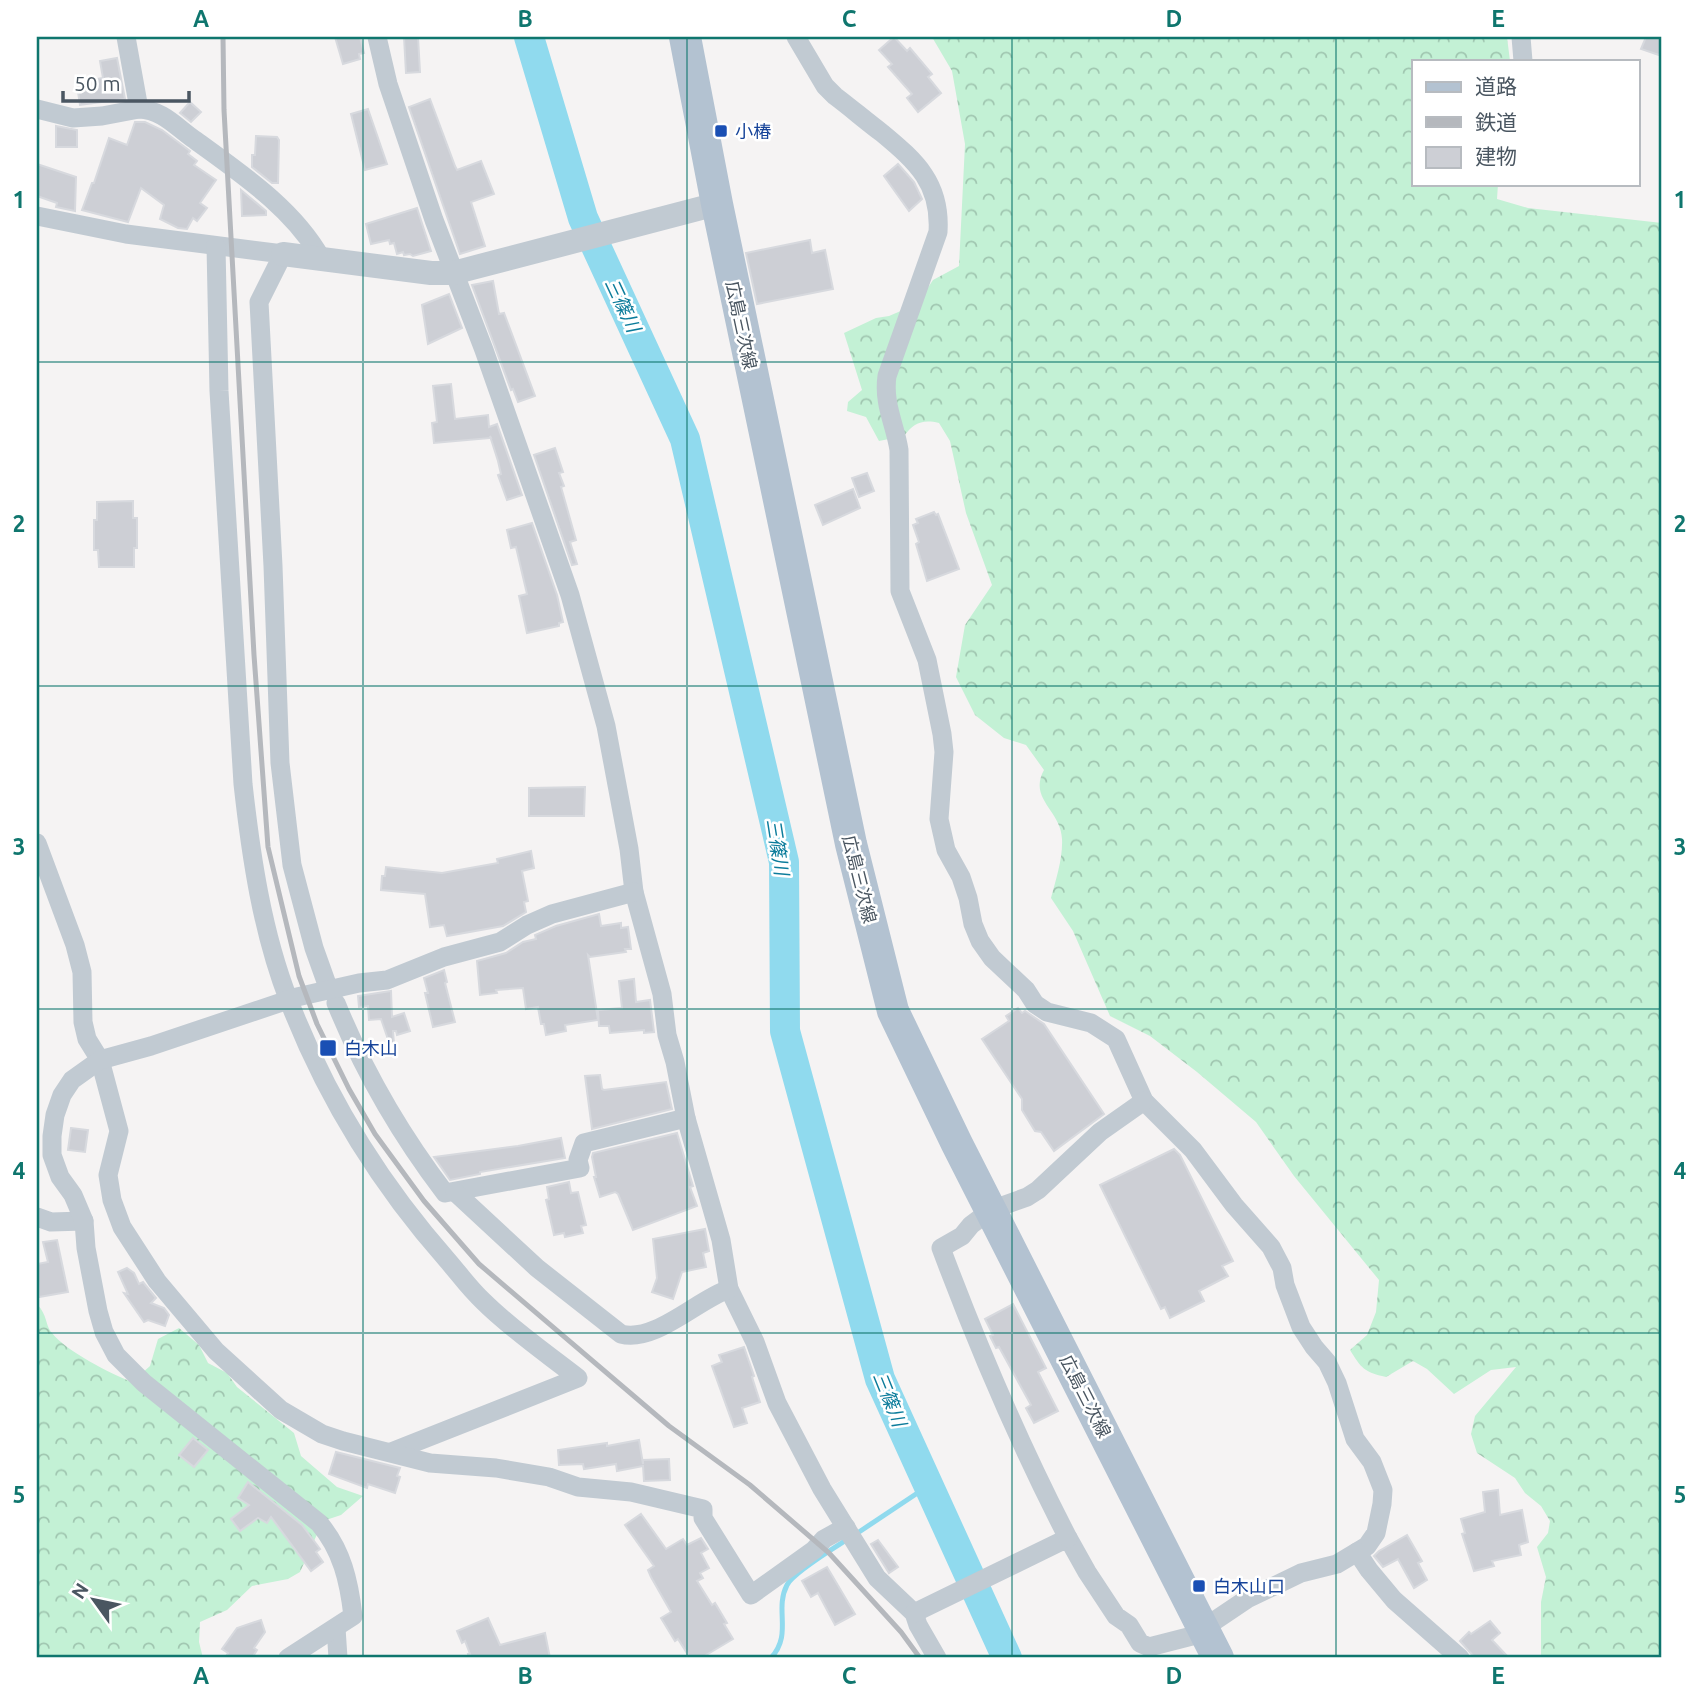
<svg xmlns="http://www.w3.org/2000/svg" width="1699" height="1695" viewBox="0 0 1699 1695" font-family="Ubuntu,'Noto Sans JP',sans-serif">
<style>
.forest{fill:url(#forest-crowns)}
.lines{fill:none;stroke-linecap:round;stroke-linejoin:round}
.stream{stroke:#90daee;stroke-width:5}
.river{stroke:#90daee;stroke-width:30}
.building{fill:#cdcfd5;stroke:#d7d9de;stroke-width:2}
.minor{stroke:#c1cad2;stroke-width:19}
.tertiary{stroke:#c1cad2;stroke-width:24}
.primary{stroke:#b3c2d1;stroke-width:32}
.rail{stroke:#b5b8bd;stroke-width:5}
.grid{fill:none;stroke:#0f766e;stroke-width:2;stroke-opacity:0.55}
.transit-dot{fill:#1a4fb4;stroke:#fff;stroke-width:2.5}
.labels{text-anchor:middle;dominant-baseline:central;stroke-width:5;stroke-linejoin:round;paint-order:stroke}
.transit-label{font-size:18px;fill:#164399;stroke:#fff;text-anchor:start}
.street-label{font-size:18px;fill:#4a5661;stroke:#fff}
.water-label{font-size:19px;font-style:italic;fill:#0c7c9b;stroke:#fff}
.neatline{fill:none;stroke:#0f766e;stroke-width:2.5}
.grid-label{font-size:23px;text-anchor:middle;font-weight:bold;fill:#0f766e}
</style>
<defs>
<pattern id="forest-crowns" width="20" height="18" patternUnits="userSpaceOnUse" patternTransform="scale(1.75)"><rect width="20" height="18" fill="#c3f1d5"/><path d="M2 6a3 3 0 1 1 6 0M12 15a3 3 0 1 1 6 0" fill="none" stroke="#a0c6b0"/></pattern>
</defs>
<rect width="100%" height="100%" fill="#f5f3f3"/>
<g class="forest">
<path d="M932,37H1507L1510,61H1414V184H1498L1497,199L1528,208L1662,223V1658H1541V1602L1546,1577L1537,1547L1548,1533L1550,1521L1541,1506L1525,1493L1515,1478L1477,1453L1471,1434L1475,1416L1516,1367L1491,1370L1454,1394L1427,1369L1413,1361L1386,1377C1364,1372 1361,1368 1350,1350L1367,1335L1376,1312L1379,1280L1294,1176L1256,1122L1197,1072L1150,1036L1110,1016L1073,931L1051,898C1056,879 1063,858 1062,839C1061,810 1028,799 1044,770L1026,745L1004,738L975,715L956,677L965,625L992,585L966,513L950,441L939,423C922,419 914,423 904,436L879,441L866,417L847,411L848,402L862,390L844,333L876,318L889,316L917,304L933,280L959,266L965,144L952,71Z"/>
<path d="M37,1304C48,1316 45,1325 52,1333C66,1351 111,1374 132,1382L150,1366L158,1339L179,1328L199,1345L208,1363L227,1373L237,1387L294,1433L301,1456L337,1487L363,1496L341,1515L323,1521L300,1572L288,1579L252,1586L227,1610L200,1622L199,1642L203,1658H37Z"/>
</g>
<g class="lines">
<g class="stream">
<polyline points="856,1534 928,1486"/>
<path d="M771,1658C793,1634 774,1610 787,1585C793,1573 834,1548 848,1539"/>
</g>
<polyline class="river" points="529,37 583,218 685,439 784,862 785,1031 880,1379 1007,1658"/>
</g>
<g class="building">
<polygon points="335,37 360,37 364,53 359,54 360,59 343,64"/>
<polygon points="404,37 418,37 420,72 406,73"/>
<polygon points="894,37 907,51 910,48 932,74 928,77 941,93 918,112 907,98 912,94 888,67 892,64 879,50"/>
<polygon points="1646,37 1662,37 1662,56 1641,49"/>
<polygon points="117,58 125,99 80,105 78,92 97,89 96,79 103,78 100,61"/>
<polygon points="430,99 455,166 457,170 481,161 494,194 471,202 485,246 460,254 409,107"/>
<polygon points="190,102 201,112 191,122 180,113"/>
<polygon points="368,109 387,164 365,170 351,114"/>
<polygon points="135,122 145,122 162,130 190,151 188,154 197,161 194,165 216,180 200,203 207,208 197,221 193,218 187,229 178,228 160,219 164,205 141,188 128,222 82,210 92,183 94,183 109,138 127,145"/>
<polygon points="56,126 77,130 77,147 56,147"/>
<polygon points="256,136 277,137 279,140 278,183 272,183 252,167 252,155 255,155"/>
<polygon points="37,164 76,177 75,211 56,207 57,203 37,196"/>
<polygon points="898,164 914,182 922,199 909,211 884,176"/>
<polygon points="241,190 266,211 266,215 242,216"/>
<polygon points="417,208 431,251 413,256 410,254 404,255 403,252 397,254 394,243 390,244 389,240 371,244 366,224"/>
<polygon points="810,240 812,253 825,250 833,289 757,304 746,253"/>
<polygon points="493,281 499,314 504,313 535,396 518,402 513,389 511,390 472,285"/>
<polygon points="449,294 462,328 428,344 422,305"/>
<polygon points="451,384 455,419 488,415 489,427 497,424 522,495 507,500 498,475 501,474 498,461 490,436 491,438 434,443 432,423 437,422 433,386"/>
<polygon points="555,448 563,472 559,473 564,486 561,487 576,540 570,542 577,564 572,565 534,455"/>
<polygon points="867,473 874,491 859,497 852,478"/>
<polygon points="853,489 860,508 823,525 815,505"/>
<polygon points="133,501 133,518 137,518 137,548 134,548 134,567 99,567 98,550 94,550 94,520 97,520 97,502"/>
<polygon points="934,512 936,515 938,514 959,569 927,581 916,544 919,542 913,525 918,523 916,519"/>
<polygon points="532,523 557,595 563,622 559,623 559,626 527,633 519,596 527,594 516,547 511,548 507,530"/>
<polygon points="585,787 584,816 529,816 529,788"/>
<polygon points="531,851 534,868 522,871 528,901 524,902 526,912 503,926 447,936 444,925 430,927 425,894 381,890 382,876 385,876 386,867 442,873 498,863 497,859"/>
<polygon points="599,914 601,926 621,923 621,928 628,927 631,949 625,949 626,952 590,957 588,955 598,1020 565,1025 566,1031 546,1035 544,1024 541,1024 538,1007 526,1009 523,988 496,990 497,993 480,995 477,961 506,953 523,942 536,939 535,935 556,926"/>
<polygon points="444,970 447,982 445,983 455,1022 433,1027 425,993 428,993 424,978"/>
<polygon points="634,979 636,1002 650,1000 654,1032 644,1033 644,1030 610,1033 609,1026 599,1026 598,1010 622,1008 619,981"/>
<polygon points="391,991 392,1017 404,1013 410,1031 397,1035 396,1031 393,1031 394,1044 390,1045 381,1019 369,1020 368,1006 359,1007 358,996"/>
<polygon points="1018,1008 1022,1013 1025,1011 1044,1024 1104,1114 1054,1151 1041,1132 1035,1131 1022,1110 1022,1099 982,1039 1009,1021 1006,1016"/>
<polygon points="600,1075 602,1089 604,1090 666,1082 672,1109 592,1129 585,1076"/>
<polygon points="71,1128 88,1130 85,1152 68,1150"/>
<polygon points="677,1133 693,1186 690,1187 697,1206 633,1230 618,1194 615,1192 600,1197 594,1177 596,1177 592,1157 593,1153"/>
<polygon points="561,1138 565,1158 480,1172 480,1174 450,1180 434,1157 518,1146"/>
<polygon points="1174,1149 1180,1155 1233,1261 1222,1266 1228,1276 1199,1291 1204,1301 1170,1318 1165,1307 1161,1309 1100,1185"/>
<polygon points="569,1182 571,1193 578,1192 586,1225 581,1226 583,1233 565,1237 564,1233 554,1235 546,1200 549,1199 547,1187"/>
<polygon points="705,1229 709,1251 703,1253 706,1267 682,1272 673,1299 652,1292 657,1278 653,1239"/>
<polygon points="57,1240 68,1292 39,1297 37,1264 48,1262 43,1242"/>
<polygon points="127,1268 134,1273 139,1284 143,1282 156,1298 151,1303 164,1308 169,1315 165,1326 148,1320 144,1322 124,1293 128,1294 118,1272"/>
<polygon points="1013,1304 1046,1368 1038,1372 1058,1411 1034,1423 1026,1408 1031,1405 999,1347 996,1348 990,1336 993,1335 985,1319"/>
<polygon points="744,1347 754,1376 752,1377 760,1402 742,1408 747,1423 734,1427 712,1366 722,1362 719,1355"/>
<polygon points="193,1438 208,1450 194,1467 179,1455"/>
<polygon points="639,1440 643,1464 643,1460 669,1459 670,1480 644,1481 643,1466 617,1471 616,1464 584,1469 583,1464 559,1465 558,1450 607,1443 607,1446"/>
<polygon points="336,1452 400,1468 397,1476 400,1477 395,1493 368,1484 367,1488 329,1474"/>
<polygon points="248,1482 302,1525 320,1549 316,1552 323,1562 311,1571 271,1517 267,1523 258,1518 240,1531 231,1519 249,1505 238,1498"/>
<polygon points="1498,1490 1500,1515 1522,1510 1528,1542 1519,1545 1521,1555 1492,1561 1494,1566 1474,1571 1462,1534 1465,1533 1461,1519 1485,1512 1483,1492"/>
<polygon points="641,1514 666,1549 683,1539 687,1545 701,1538 708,1549 701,1553 709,1568 700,1573 703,1578 697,1581 712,1605 715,1603 727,1623 724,1624 733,1639 701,1658 690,1658 678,1639 675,1641 661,1618 671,1612 651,1577 648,1570 654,1566 625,1525"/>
<polygon points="1407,1535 1422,1561 1418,1563 1427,1580 1414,1588 1398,1559 1383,1567 1374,1556 1379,1551"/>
<polygon points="878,1540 898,1567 889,1573 871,1544"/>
<polygon points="827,1567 855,1614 835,1625 818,1593 811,1597 802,1581"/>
<polygon points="488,1618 500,1645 545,1633 550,1658 469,1658 468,1654 470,1654 465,1641 462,1643 457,1631"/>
<polygon points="261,1620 265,1632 254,1648 257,1650 252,1658 225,1658 228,1653 222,1649 237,1628"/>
<polygon points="1490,1621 1500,1633 1492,1640 1509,1658 1475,1658 1460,1641 1469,1632 1471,1634"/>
</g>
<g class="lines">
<g class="minor">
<path d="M126,37L139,109C163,110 176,127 195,140C240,173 293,208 321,258"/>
<polyline points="377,37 388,84 434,220 484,350 570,595 606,726 629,849 634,892 662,994 667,1035 675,1062 686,1118 721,1240 729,1289 755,1342 777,1403 822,1489 877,1578 914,1613 918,1625 937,1658"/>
<path d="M796,37L825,86L835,96C851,108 866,121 882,133C917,162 941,184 938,232L887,376C883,404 895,424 899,450L900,591L927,660L942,734L944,752L939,819L946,850L961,877L968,898L973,924L980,941L992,958L1026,990L1035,1004L1047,1012L1091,1023L1116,1039L1144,1101L1193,1150L1234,1205L1271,1247L1282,1268L1285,1285L1301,1327L1314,1347L1327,1362L1337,1383L1355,1439L1372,1462L1383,1490L1382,1504L1376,1533L1367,1546L1337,1564L1301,1573L1247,1599L1192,1636L1149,1647L1140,1643L1129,1625L1116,1616L1087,1572L1068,1538L914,1613"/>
<polyline points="1521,37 1523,61"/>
<polyline points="37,109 73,118 102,116 139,109"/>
<polyline points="37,216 126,234 283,254 259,302 273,566 280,763 292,865 314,948 329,990"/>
<path d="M216,246L219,391L243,784C251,856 262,932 289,1001C326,1097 380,1184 448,1261C460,1275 470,1289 483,1301C511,1329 546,1353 578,1378L391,1452"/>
<polyline points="37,843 75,945 82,972 83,1022 87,1039 100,1060 119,1131 108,1175 112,1200 122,1227 157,1281 216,1351 281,1410 322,1434 343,1441 430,1463 496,1468 549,1477 578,1487 631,1492 703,1509 703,1518 751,1595 814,1550 824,1539 846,1527"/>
<path d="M336,1003C364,1072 400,1134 445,1193L580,1168L578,1160L584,1143L686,1118"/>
<path d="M455,1192L537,1268L621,1334C655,1343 697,1300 729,1289"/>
<polyline points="37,1217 51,1222 84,1221"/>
<path d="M1068,1538C1019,1443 978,1347 941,1248L962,1236L971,1225L991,1210L1027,1197L1038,1190L1100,1132L1144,1101"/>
<polyline points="1357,1552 1369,1570 1394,1600 1460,1658"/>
<polyline points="336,1628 338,1658"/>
<path d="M288,1658L353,1616C349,1581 342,1550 319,1523L144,1383L116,1355L104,1332L98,1311L86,1248L84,1221L73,1195L60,1177L52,1155V1136L55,1115L62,1095L72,1080L100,1060L151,1046L297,997L359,983L387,980L444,957L500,942L527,925L552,914L634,892"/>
</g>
<polyline class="tertiary" points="283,254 431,273 453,273 717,204"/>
<polyline class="primary" points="685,37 717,204 851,844 893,1011 957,1144 1218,1658"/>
<polyline class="rail" points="223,37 224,110 254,655 268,847 299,976 317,1024 349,1089 375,1134 424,1201 479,1264 669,1426 750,1485 829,1553 901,1632 920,1658"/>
</g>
<path class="grid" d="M363,37V1658M687,37V1658M1012,37V1658M1336,37V1658M37,362H1662M37,686H1662M37,1009H1662M37,1333H1662"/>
<g class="transit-dot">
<rect x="714" y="124" width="14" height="14" rx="3.5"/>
<rect x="319" y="1039" width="18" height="18" rx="3.5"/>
<rect x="1192" y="1579" width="14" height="14" rx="3.5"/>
</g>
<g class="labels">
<g class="transit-label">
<text x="735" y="131">小椿</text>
<text x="344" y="1048">白木山</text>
<text x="1213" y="1586">白木山口</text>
</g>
<g class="street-label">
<text transform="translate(742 325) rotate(78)">広島三次線</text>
<text transform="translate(860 879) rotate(76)">広島三次線</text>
<text transform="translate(1086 1396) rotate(63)">広島三次線</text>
</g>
<g class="water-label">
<text transform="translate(623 305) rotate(65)">三篠川</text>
<text transform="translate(778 847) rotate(81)">三篠川</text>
<text transform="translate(890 1399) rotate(68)">三篠川</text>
</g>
</g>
<rect width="1699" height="1695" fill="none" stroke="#ffffff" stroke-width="77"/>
<rect x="1412" y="60" width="228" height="126" fill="#ffffff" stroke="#b7bbc0" stroke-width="2"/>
<rect x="1426" y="82" width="35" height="10" fill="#b3c2d1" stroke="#b7bbc0" stroke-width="2"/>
<text x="1475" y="94" font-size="21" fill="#4a5661">道路</text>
<rect x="1426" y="117" width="35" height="10" fill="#b5b8bd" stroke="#b7bbc0" stroke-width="2"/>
<text x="1475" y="130" font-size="21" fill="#4a5661">鉄道</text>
<rect x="1426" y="147" width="35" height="21" fill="#cdcfd5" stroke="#b7bbc0" stroke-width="2"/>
<text x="1475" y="164" font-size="21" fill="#4a5661">建物</text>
<g transform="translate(94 1600) rotate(303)" stroke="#ffffff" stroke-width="5" paint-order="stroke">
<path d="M0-5L12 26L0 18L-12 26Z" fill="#4a5661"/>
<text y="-10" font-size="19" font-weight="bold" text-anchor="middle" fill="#4a5661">N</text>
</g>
<path d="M63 91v10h126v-10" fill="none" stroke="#4a5661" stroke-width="3.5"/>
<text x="74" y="91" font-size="21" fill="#4a5661" stroke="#ffffff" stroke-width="5" paint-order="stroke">50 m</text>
<rect x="38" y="38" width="1622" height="1618" class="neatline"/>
<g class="grid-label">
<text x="201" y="27">A</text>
<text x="525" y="27">B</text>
<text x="849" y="27">C</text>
<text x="1174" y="27">D</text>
<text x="1498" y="27">E</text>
<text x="19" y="208">1</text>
<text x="1680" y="208">1</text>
<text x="19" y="532">2</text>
<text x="1680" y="532">2</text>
<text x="19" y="855">3</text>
<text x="1680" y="855">3</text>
<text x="19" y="1179">4</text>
<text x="1680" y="1179">4</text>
<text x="19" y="1503">5</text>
<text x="1680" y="1503">5</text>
<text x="201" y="1684">A</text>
<text x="525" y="1684">B</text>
<text x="849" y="1684">C</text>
<text x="1174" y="1684">D</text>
<text x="1498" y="1684">E</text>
</g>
</svg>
